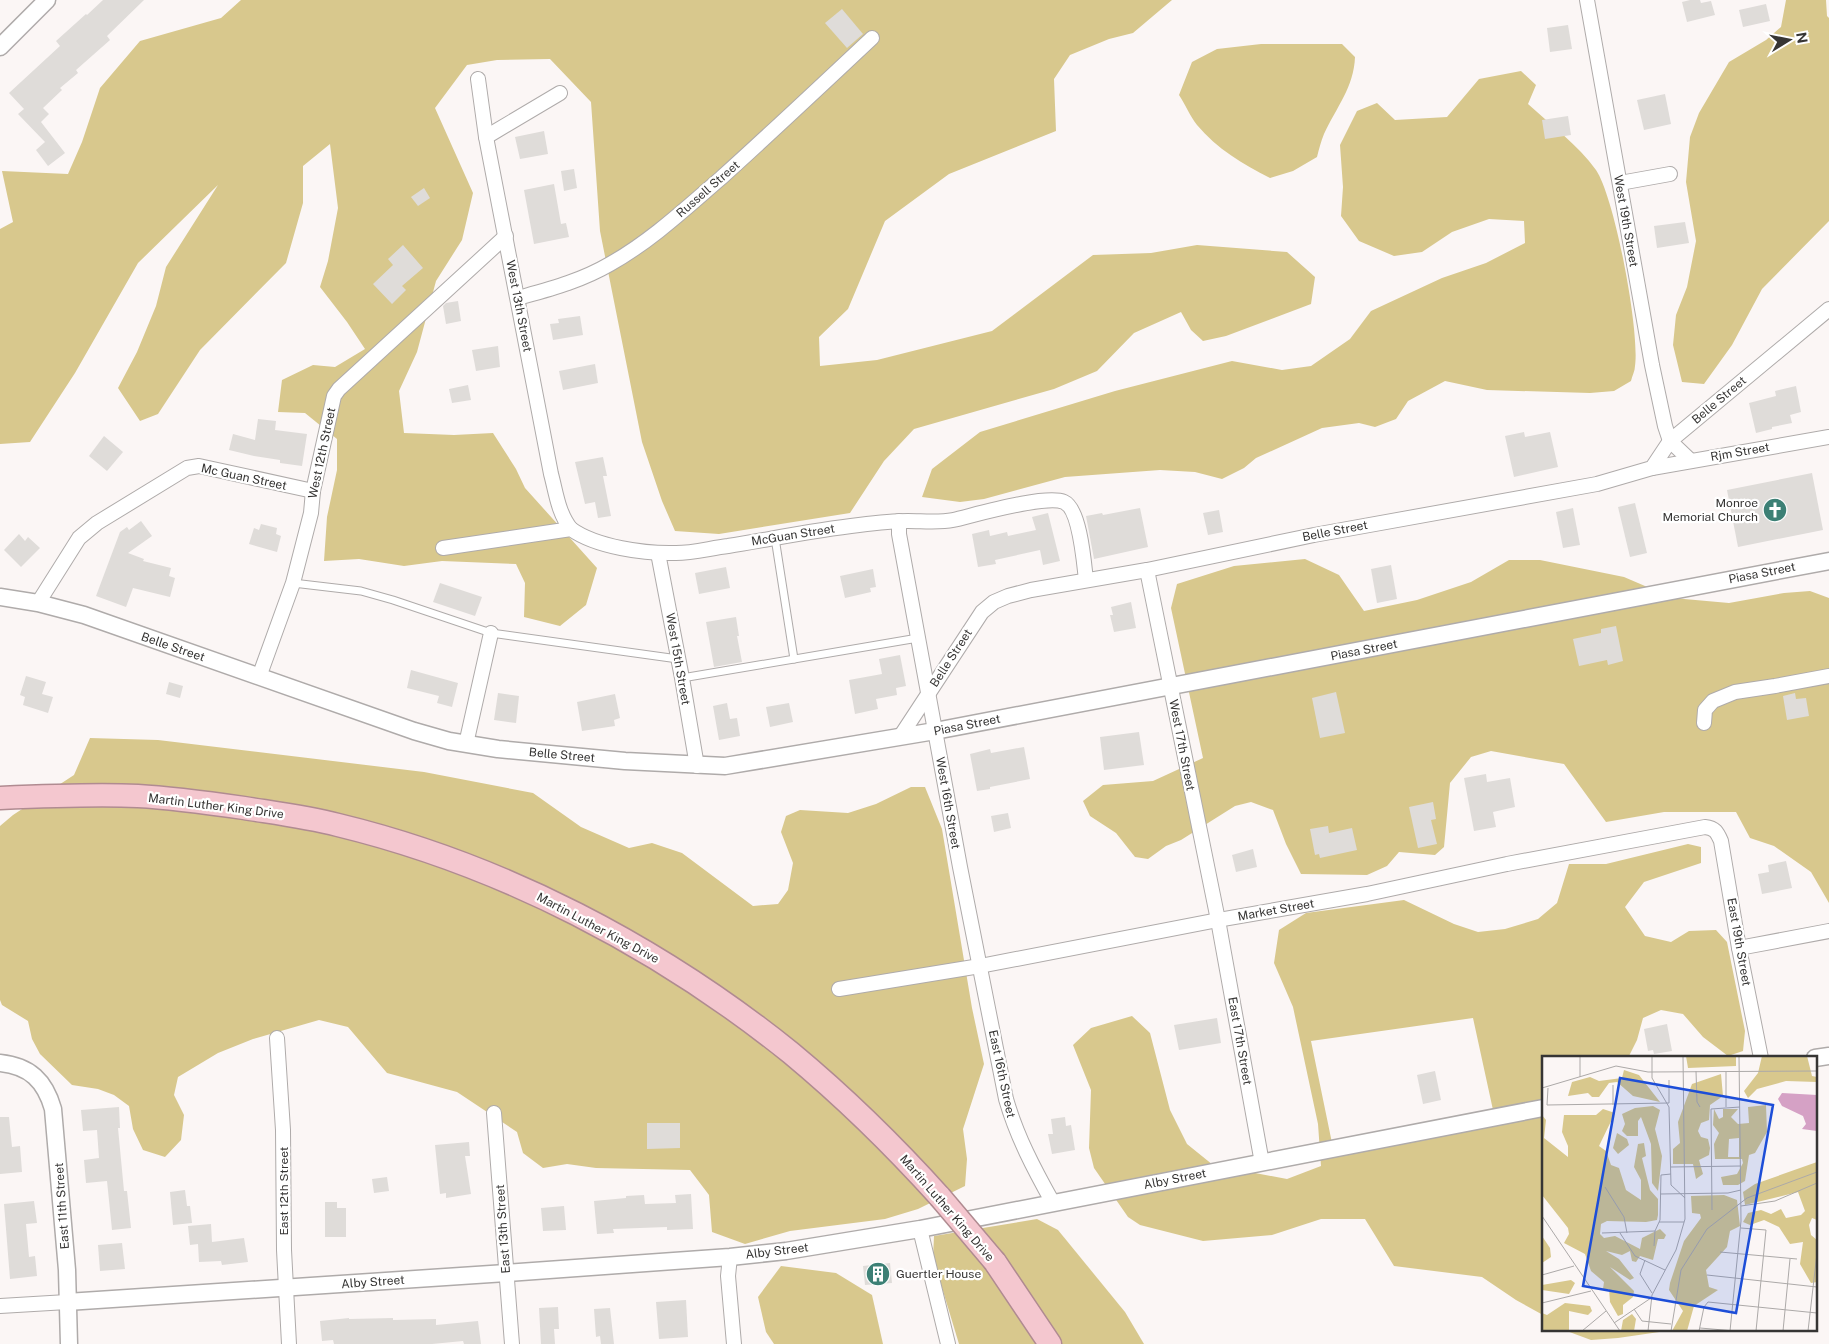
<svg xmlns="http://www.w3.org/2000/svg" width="1829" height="1344" viewBox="0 0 1829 1344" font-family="'Public Sans',sans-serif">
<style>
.forest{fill:#d8c88d;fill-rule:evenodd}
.building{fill:#dfdcd9}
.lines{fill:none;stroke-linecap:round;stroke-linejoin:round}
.service-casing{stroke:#afabaa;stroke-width:9}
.minor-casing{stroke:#afabaa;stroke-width:16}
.tertiary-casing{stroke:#afabaa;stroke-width:19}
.trunk-casing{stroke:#b08b91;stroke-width:25}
.service{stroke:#fff;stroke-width:7}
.minor{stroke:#fff;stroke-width:14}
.tertiary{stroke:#fff;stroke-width:16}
.trunk{stroke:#f4c7cf;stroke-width:22}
.trunk-bridge-casing{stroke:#b08b91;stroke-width:25;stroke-linecap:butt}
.trunk-bridge{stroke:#f4c7cf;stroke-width:22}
.labels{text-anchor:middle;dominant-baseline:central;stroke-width:4.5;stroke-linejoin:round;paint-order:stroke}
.street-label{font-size:12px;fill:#363534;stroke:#fff}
.poi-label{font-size:12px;fill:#363534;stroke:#fff;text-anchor:end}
.inset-road{fill:none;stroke:#aca9a8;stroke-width:1}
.view{fill:#1d4ed8;fill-opacity:0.15;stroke:#1d4ed8;stroke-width:2.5}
.inset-edge{fill:none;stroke:#363534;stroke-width:2.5}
</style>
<rect width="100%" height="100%" fill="#fbf6f5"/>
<g class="forest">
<polygon points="241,0 1172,0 1133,33 1109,39 1070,55 1054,79 1056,131 949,174 885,221 848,309 819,337 820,366 877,360 992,331 1093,255 1151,253 1197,245 1287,252 1315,277 1311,304 1226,336 1203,341 1191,330 1181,312 1134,333 1097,371 1054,389 914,429 884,461 850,513 719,534 675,531 662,501 642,442 600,231 591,102 550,59 497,60 467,65 435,108 473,193 462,240 436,281 417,352 399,391 404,433 454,435 493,433 516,469 525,488 597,568 586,605 560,626 524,617 525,583 516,564 442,561 404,566 359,559 324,561 327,517 337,470 337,439 305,413 278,412 282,380 313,365 335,367 365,349 347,322 320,287 328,261 338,208 330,144 303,166 303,203 286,263 200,350 158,414 140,421 118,388 137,352 156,306 166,267 218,185 138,263 75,373 30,442 0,444 0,229 13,222 2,171 68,174 82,142 100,88 140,41 221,18"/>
<polygon points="1786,0 1826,0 1827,16 1829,18 1829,221 1762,289 1732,345 1704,384 1682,382 1673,345 1676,315 1687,287 1696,241 1686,182 1690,137 1699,113 1729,62 1766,40 1781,27"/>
<path d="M1261,44H1342L1355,57C1354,87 1336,108 1324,134C1321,141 1319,149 1317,157L1293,171L1270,178C1243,164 1217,149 1197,125C1190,116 1185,104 1179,95L1192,62L1217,49Z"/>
<path d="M1521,71L1536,85L1528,104C1551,125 1578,145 1596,170C1615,198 1640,332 1635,366C1635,371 1632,376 1631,381L1614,391L1590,393L1487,390L1445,381L1408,401L1396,419L1375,427L1359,423L1322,428L1256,458L1244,468L1222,479L1195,472L1160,470L1065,477L984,499L960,502L922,497L932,469L980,432L1115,391L1232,361L1282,370L1311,366L1350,339L1371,311L1442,278L1486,263L1525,243L1524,221L1489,219L1452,232L1422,252L1394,256L1359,241L1341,216L1343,187L1340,145L1357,111L1377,103L1395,120L1447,117L1479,79Z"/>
<polygon points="1305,559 1339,575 1364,611 1417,600 1471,582 1509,560 1540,560 1624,577 1673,598 1729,603 1784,593 1810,591 1829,598 1829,903 1811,872 1774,846 1750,838 1736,812 1664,812 1606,822 1564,764 1491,751 1471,757 1450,783 1444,847 1435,855 1399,852 1387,866 1367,875 1301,874 1286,844 1273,810 1251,802 1235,806 1181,840 1166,846 1148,859 1135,857 1116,833 1090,816 1083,801 1103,785 1153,781 1203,758 1171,608 1177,584 1234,566"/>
<polygon points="90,738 158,740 308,758 424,772 533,793 581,827 629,848 652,843 682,853 753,906 778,904 788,890 793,863 781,832 786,816 800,810 848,813 876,804 911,787 925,787 942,829 972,1008 984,1064 963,1129 967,1159 965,1186 918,1209 885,1219 790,1231 745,1244 712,1232 709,1195 690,1170 596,1168 567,1164 543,1168 523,1153 517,1132 457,1092 387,1073 348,1027 319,1020 253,1039 218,1053 178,1077 174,1095 184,1115 181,1140 165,1157 143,1150 133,1129 129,1106 114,1095 98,1089 72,1085 40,1054 32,1039 28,1021 2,1005 0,1000 0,826 13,815 74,775"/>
<path d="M1688,844L1701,847V863L1644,882L1625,907L1645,936L1671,942L1689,931L1716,930L1727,942L1745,1031L1743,1051L1728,1056L1703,1037L1683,1014L1661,1010L1643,1018L1637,1040L1628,1058H1543V1315L1516,1300L1482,1277L1394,1266L1365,1219H1321L1272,1235L1203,1241L1140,1225L1128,1217L1094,1168L1089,1148L1091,1090L1073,1045L1091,1028L1132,1016L1150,1033L1170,1110L1187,1144L1213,1165L1287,1179L1321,1166L1318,1124L1293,1007L1274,963L1279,930L1306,913L1404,900L1454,924L1478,932L1505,929L1538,919L1557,903L1569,864H1606ZM1473,1018L1493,1110L1332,1143L1311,1041Z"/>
<polygon points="1037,1219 1058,1230 1125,1312 1144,1344 959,1344 933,1258 934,1236"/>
<polygon points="781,1266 836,1273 872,1295 883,1344 774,1344 766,1332 758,1297"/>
<polygon points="1564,1330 1673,1330 1618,1338 1591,1340"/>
</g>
<g class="building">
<polygon points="103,0 144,0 107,36 110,40 76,70 78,73 60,88 62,90 43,108 49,114 41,122 65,153 48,166 36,150 45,142 18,114 24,109 9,93 60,46 56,41 86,14 87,15"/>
<polygon points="1690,0 1700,0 1701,3 1711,1 1715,15 1687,22 1682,2"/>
<polygon points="1766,4 1770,21 1743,27 1739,10"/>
<polygon points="842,9 863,34 847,48 825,23"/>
<polygon points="1568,25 1572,49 1550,52 1547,28"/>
<polygon points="1665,94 1671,124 1644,130 1637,100"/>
<polygon points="1568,116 1571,135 1545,139 1542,120"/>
<polygon points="544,131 548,154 520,159 515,137"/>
<polygon points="574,169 577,188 564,191 561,171"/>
<polygon points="554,184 561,224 566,223 569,237 534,244 524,190"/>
<polygon points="424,188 430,198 418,206 411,197"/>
<polygon points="1685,222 1689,243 1657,248 1654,226"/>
<polygon points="403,245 423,268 402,286 406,290 392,304 373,284 393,265 388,259"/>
<polygon points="458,301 461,321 446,324 443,306 446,303"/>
<polygon points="580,316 583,335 553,340 550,324 559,323 558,319"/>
<polygon points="498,346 500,367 476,371 472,350"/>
<polygon points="595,364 598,383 563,390 559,371"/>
<polygon points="468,385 471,400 452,403 449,389"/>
<polygon points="1796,386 1801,412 1790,415 1792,423 1772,427 1772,429 1756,433 1749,403 1776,396 1775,391"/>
<polygon points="258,419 276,421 275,430 307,434 302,466 280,463 280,460 254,456 229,450 233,434 255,440"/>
<polygon points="1524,432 1525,437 1550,432 1558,467 1514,477 1505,436"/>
<polygon points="104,436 123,452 107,471 89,456"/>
<polygon points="603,457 607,476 603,476 611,516 598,518 595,502 585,504 575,462"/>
<polygon points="1812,473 1823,530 1738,547 1727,490"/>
<polygon points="1635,503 1647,553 1630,557 1618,507"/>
<polygon points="1140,508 1148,547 1094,559 1086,516 1102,513 1103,515"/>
<polygon points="1573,508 1580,545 1563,548 1556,512"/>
<polygon points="1219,510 1223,532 1208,535 1203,513"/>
<polygon points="1048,513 1060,561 1043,565 1040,550 995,560 996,564 978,567 972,534 989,530 990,536 1007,532 1008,536 1036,530 1032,517"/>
<polygon points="141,521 152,536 128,553 144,559 143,561 171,568 169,576 175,578 170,597 133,588 126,607 96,596 120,532 127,527 129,530"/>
<polygon points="261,524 277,528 276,534 281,536 277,552 249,544 254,528 259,530"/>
<polygon points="19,534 25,541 28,537 40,548 21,567 4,550"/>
<polygon points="1391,565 1397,599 1377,603 1371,569"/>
<polygon points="726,567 730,588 699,594 695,573"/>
<polygon points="873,569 876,587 870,588 871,592 845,598 840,576"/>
<polygon points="440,583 482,597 475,616 433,602"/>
<polygon points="1131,602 1136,628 1114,632 1110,615 1113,615 1111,607"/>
<polygon points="736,617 739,636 737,636 742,662 714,667 706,622"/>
<polygon points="1616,626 1623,661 1608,665 1607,660 1579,666 1573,639 1601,633 1601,629"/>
<polygon points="900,655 906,686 896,688 897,695 876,699 878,709 855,714 849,680 882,674 879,659"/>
<polygon points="411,670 458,683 452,707 437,703 439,696 407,688"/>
<polygon points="26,676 46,682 42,694 53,697 48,713 23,705 25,697 20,695"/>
<polygon points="169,682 183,686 180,698 166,694"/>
<polygon points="1336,692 1345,733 1320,738 1312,698"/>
<polygon points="498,693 519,696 516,723 494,720"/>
<polygon points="1795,693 1796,699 1806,698 1809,716 1787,720 1783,696"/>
<polygon points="615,694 620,718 614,720 615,726 582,731 577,702"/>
<polygon points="727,703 730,719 737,718 740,736 719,740 713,706"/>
<polygon points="789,703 793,722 770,727 766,707"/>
<polygon points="1139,732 1144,765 1104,770 1100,737"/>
<polygon points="1024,747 1030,779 990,787 990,789 977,791 970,754 990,749 991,753"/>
<polygon points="1486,774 1487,782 1510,778 1515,807 1493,812 1496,827 1474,831 1464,778"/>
<polygon points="1433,802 1436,819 1431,820 1437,844 1418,848 1409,807"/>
<polygon points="1008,813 1011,828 994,832 991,816"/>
<polygon points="1328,826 1329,833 1352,828 1357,850 1320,858 1319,854 1315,855 1310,829"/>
<polygon points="1253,849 1257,867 1236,872 1232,855"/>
<polygon points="1786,861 1792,888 1762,894 1758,874 1769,872 1768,865"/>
<polygon points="1217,1018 1221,1043 1179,1050 1174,1025"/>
<polygon points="1667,1024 1672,1051 1654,1054 1653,1050 1648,1051 1644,1029"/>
<polygon points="1435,1071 1441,1100 1423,1104 1417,1075"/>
<polygon points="119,1107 120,1128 118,1128 124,1191 127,1191 131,1228 112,1230 107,1181 86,1183 84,1160 99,1158 97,1130 83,1131 81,1110"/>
<polygon points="0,1117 9,1117 12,1147 20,1146 22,1172 0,1174"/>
<polygon points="1065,1117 1066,1126 1071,1125 1075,1150 1052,1154 1048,1134 1053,1134 1051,1119"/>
<polygon points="647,1123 680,1123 680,1148 647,1149"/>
<polygon points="469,1142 470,1156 465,1156 471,1194 446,1198 446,1193 440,1194 435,1145"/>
<polygon points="387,1177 389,1191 374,1193 372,1179"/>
<polygon points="185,1190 187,1206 190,1206 192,1223 173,1225 170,1192"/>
<polygon points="691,1194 693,1229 667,1230 667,1227 613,1229 614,1233 597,1234 594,1201 626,1198 626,1196 644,1195 645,1204 676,1203 675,1195"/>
<polygon points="34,1201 37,1223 26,1224 29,1257 35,1256 37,1276 10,1279 4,1204"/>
<polygon points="325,1202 337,1202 337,1208 346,1208 346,1237 325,1237"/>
<polygon points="564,1206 566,1230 543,1231 541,1208"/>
<polygon points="211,1224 212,1242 244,1238 248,1262 222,1265 221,1261 199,1262 198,1244 190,1245 188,1226"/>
<polygon points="122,1243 125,1269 100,1271 98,1245"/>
<polygon points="890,1263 892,1283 865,1285 863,1266"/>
<polygon points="686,1300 688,1337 659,1339 656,1302"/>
<polygon points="558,1307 559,1329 554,1329 555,1344 541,1344 539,1308"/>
<polygon points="610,1308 614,1344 601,1344 600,1336 596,1337 594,1309"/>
<polygon points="349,1318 349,1319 393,1318 393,1320 436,1319 436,1325 478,1321 481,1344 464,1344 463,1341 432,1344 334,1344 333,1340 322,1341 320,1321"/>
</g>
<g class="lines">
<g class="service-casing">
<g id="service">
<polyline points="775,538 794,659"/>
<polyline points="293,583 361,591 393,600 491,633 678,659"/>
<polyline points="682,678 918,638"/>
</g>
</g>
<g class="minor-casing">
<g id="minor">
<polyline points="1587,0 1652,365 1665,426 1670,441 1691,461"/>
<path d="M478,79L486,137L551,474C556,492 558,513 571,529"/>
<polyline points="486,137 560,93"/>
<polyline points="1620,183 1670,174"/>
<path d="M518,298C550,289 581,281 610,264C651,241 686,208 721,178C772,132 822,85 872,38"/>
<polyline points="1652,468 1829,437"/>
<path d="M899,521V534L960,867L1006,1099C1017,1137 1034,1169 1053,1203"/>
<path d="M443,548L571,529C596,547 645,554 676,553C693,553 711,548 728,546C771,539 815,530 859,525C875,523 891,521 908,521C922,521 939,523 953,520C975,515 1046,494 1064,502C1080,509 1084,563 1086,580"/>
<polyline points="658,553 682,678 697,766"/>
<polyline points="1147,570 1218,920 1262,1163"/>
<polyline points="38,603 79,538 97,523 187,468 199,466 313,491"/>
<polyline points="259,677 293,583 311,513 313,491 334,396 339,389 506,236"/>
<polyline points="1704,723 1705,710 1713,701 1735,692 1775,686 1829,676"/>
<polyline points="900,737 982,612 994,602 1008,596 1031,590 1147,570 1314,535 1597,484 1652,468 1670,441 1829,309"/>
<polyline points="466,744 491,633"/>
<polyline points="1739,948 1829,931"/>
<path d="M839,989L980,966L1218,920L1367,894L1507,864L1705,827C1715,828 1717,832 1721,841L1739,948L1761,1058"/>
<polyline points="277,1038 283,1130 284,1250 289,1344"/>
<polyline points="494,1113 512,1344"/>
<polyline points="920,1229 948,1344"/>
<polyline points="730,1257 728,1276 734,1344"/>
<polyline points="0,1306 67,1302"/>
</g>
</g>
<g class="tertiary-casing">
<g id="tertiary">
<polyline points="0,47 47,0"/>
<polyline points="0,597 38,603 84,615 414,731 449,741 498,749 625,761 725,766 935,731 1829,561"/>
<polyline points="1815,1058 1829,1056"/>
<path d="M0,1063C30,1066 45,1081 53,1109L67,1270L69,1344"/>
<polyline points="67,1302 506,1273 730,1257 786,1251 920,1229 1543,1108"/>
</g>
</g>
<g class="trunk-casing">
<g id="trunk">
<path d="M0,798C46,796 92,794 138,796C174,798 209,803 244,808C275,813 307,817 338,825C503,865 659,947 791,1053C844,1097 894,1146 940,1197"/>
<polyline points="995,1262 1050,1344"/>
</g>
</g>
<use href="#service" class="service"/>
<use href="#minor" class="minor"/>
<use href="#tertiary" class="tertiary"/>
<use href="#trunk" class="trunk"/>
<g class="trunk-bridge-casing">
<polyline id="trunk-bridge" points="940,1197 995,1262"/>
</g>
<use href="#trunk-bridge" class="trunk-bridge"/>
</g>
<defs>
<g id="church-disc" transform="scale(1.25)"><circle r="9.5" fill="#3c8075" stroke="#fff"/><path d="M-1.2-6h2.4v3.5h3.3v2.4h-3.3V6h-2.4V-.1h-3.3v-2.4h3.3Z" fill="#fff"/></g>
<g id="building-disc" transform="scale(1.25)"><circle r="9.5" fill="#3c8075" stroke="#fff"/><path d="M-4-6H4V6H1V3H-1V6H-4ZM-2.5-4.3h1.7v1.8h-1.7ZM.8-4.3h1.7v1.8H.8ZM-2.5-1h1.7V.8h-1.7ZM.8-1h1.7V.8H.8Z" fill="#fff"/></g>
</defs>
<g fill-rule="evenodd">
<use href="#church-disc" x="1775" y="510"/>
<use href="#building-disc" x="878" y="1274"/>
</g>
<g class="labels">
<g class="street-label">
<text transform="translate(708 189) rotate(-41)">Russell Street</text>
<text transform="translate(1626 221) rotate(80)">West 19th Street</text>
<text transform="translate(519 306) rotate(79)">West 13th Street</text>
<text transform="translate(1719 400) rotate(-40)">Belle Street</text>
<text transform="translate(1740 452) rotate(-10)">Rjm Street</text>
<text transform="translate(322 453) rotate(-78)">West 12th Street</text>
<text transform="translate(244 477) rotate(12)">Mc Guan Street</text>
<text transform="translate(1335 531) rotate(-11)">Belle Street</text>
<text transform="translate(793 535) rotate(-9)">McGuan Street</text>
<text transform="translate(1762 573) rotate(-11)">Piasa Street</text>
<text transform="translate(173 647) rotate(19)">Belle Street</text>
<text transform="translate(1364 650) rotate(-11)">Piasa Street</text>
<text transform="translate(951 658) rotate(-57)">Belle Street</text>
<text transform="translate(678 659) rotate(80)">West 15th Street</text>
<text transform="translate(967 725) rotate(-11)">Piasa Street</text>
<text transform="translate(1182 745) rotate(79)">West 17th Street</text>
<text transform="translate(562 755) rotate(5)">Belle Street</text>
<text transform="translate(948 803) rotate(80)">West 16th Street</text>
<text transform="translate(216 806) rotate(7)">Martin Luther King Drive</text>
<text transform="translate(1276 910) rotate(-10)">Market Street</text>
<text transform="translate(598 928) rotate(28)">Martin Luther King Drive</text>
<text transform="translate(1739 942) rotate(80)">East 19th Street</text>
<text transform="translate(1240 1041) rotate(80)">East 17th Street</text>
<text transform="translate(1002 1074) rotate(78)">East 16th Street</text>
<text transform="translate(1175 1179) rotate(-11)">Alby Street</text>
<text transform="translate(284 1191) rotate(-90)">East 12th Street</text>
<text transform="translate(62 1206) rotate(-94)">East 11th Street</text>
<text transform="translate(947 1208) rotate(49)">Martin Luther King Drive</text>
<text transform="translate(503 1229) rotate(-94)">East 13th Street</text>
<text transform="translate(777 1251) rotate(-7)">Alby Street</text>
<text transform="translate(373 1282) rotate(-4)">Alby Street</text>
</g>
<g class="poi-label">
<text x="1758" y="503">Monroe<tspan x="1758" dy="14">Memorial Church</tspan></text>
<text x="896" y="1274" text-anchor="start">Guertler House</text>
</g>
</g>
<g transform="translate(1542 1056)">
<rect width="275" height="275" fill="#fbf6f5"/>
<path d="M144,0H194V10L146,12ZM220,0H265L270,20L275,21V26L244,25L215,33L206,42L202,35L216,17ZM82,14L97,19L118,46L91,40L75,26L67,27L57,41H50L46,37L26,40L30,26L48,21L57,25L80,22ZM179,18L181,40L168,49L167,64L159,67L156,75L159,81L166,83L168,92L167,99L157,104L161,118L154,123L151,108H131V93L138,87L136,66L150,28ZM224,49L225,76L213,97L207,99L203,125L196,129H181L179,121L195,118L201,107L200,103H173L172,88L177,77L171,69L172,53L177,63L181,61V53H196L189,61L196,68L207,67L206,51ZM197,82V101H186L187,83ZM111,50L118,54L113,73L120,100L116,135L110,127L109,88L99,61L96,65V80H85L80,75L83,68L80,58L93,52ZM61,53L73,57L57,90L64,95L69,109L77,112L84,134L99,144V124L92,111L96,88L102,87L104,100L100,102L108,134L116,143V159L115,164L104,166L65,165L59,168L58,178L62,182L73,180L98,193L100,182L118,173L124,179L122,183H116L111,204L98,200L94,206L90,205L88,195L80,199L64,195L77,203L92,222L88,224L68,211L92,235L91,241L81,249V258L76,260L68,246L67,233H61L62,226L49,215L43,198L22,187L27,178L26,172L0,139V59L4,64L2,82L26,101V90L20,76L22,59H54ZM75,77L85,83L87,89L76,98L71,92ZM275,106V164L270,162L267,169L269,179L275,184V226L269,227L258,208L261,186L248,188L237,171L222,164L208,169L201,166L206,157L219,154L229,158L239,153L244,162L259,159L263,155L256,136L203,149L201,136L213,128ZM182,139L195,144L198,170L188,175L185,191L164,214L167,231L176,234L152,250L145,275H130L141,255L127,234L128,227L142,185L159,162L158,158L150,157L149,140ZM0,180L8,192L9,201L0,207ZM29,224L33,227L27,238L0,234V229ZM23,247L48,250L50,255L46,259L27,255V275H0V257L5,259ZM90,258L94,263L92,275H79L81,264Z" fill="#d8c88d" fill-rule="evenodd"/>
<path d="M240,37L275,39V75L260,73L264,68L261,60L240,50L236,43Z" fill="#d5a1c5"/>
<path class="inset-road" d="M38,0V21M110,0V22L127,51L129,129L143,142M154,15L155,46L158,51M184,15V51M127,24V47M71,29V49M0,32L74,10L106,16L275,15M6,32L5,49L127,47M129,111L199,110M63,131L82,161L85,177M118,138L186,137L199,134M199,150L233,145L275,127M170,154L169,53L198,51M0,160L78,275M117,166H142M199,172L224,174L214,275M60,177L113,175M78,177L93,200L123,214M112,190L113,175L118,164L119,119L129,118M178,196L255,203M103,204L98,218L110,237M0,219L32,210M165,219L275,231M0,247L49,235M92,253L100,265L129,268M72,267L109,242M158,272L193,275M40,275L64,255M106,275L110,239L134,194L143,163L141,0M129,275L139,214L165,173L205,142L275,116M157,275L162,251L166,246L275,257M188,275L199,165L197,0M241,275L248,203M266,275L275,197"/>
<path class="view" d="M78,22L231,49L194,257L41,230Z"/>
<rect width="275" height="275" class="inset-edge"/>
</g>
<g transform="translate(1789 40) rotate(80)" stroke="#ffffff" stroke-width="4" paint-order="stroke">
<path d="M0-4L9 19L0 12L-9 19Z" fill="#363534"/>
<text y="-8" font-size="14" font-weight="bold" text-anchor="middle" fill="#363534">N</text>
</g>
</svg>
